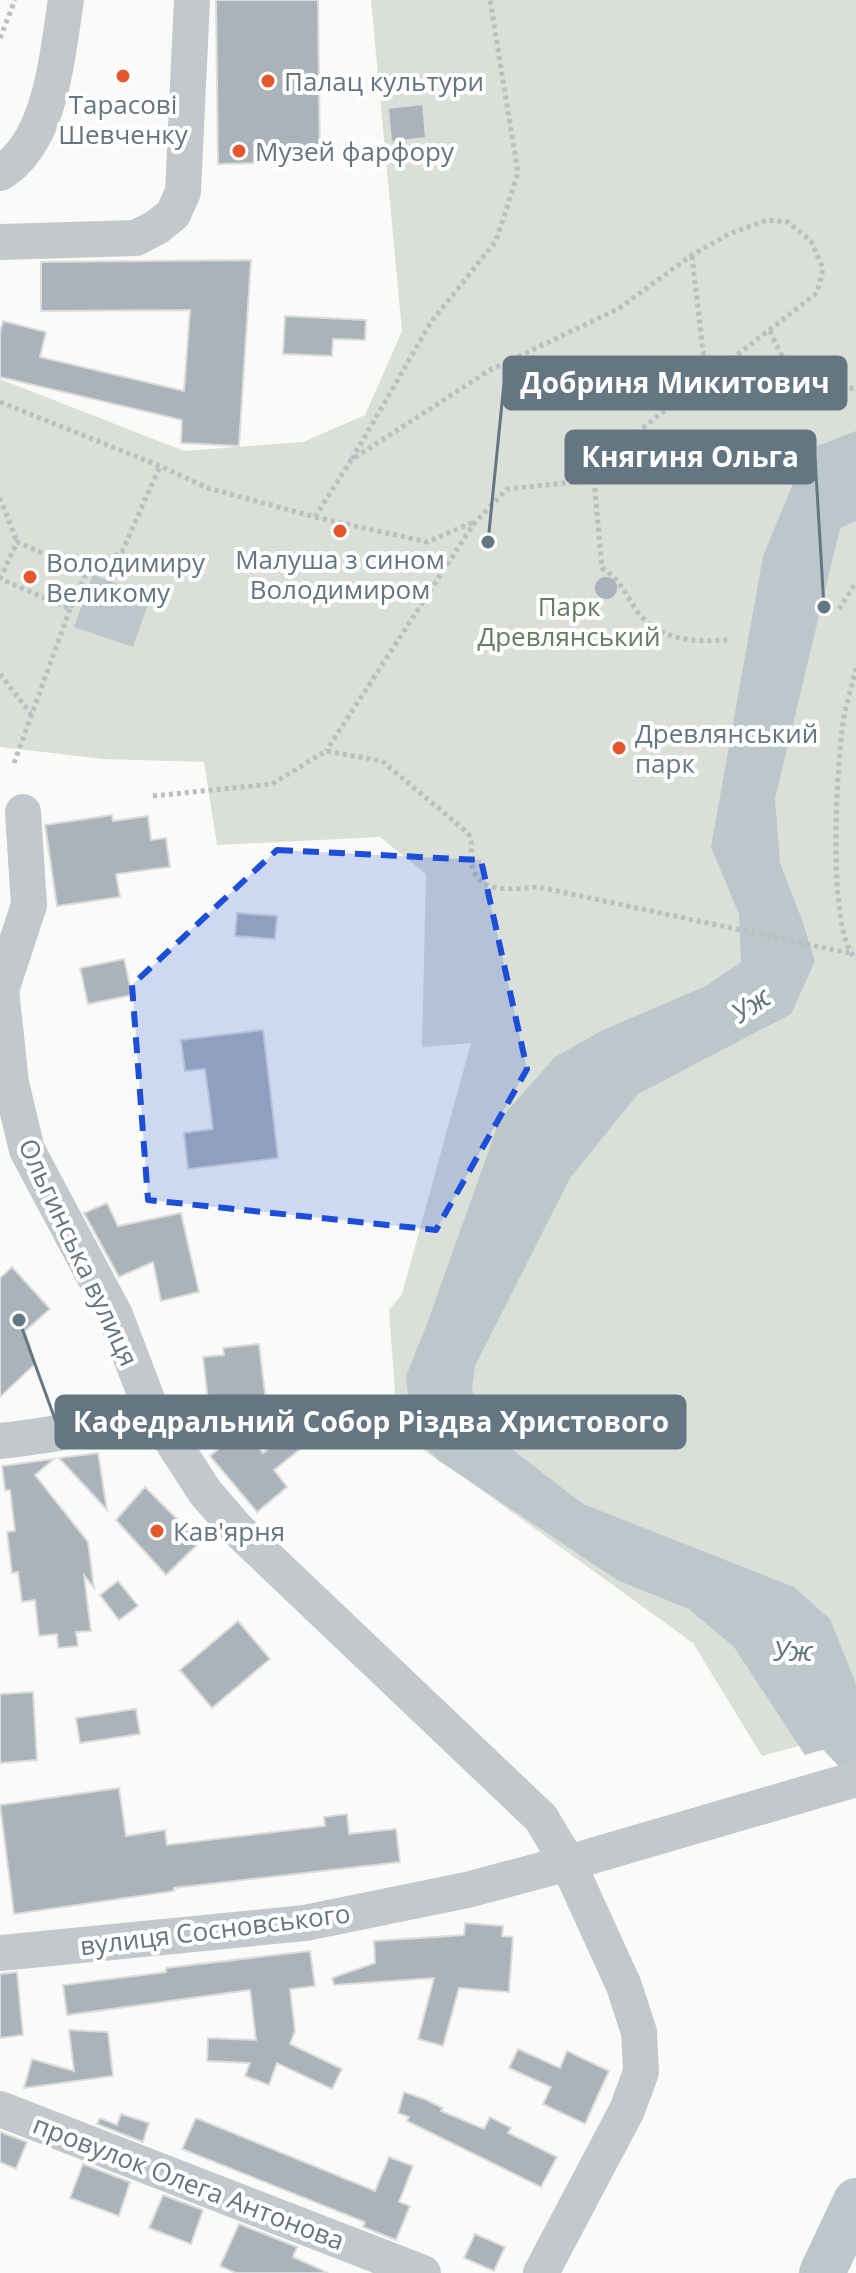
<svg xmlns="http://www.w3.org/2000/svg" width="856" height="2273" viewBox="0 0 856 2273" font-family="'Open Sans',sans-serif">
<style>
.green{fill:#dadfd7}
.water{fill:#bbc7cb}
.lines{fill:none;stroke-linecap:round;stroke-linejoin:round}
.river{stroke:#bbc7cb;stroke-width:46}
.building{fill:#aab3b9;stroke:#dcdcda;stroke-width:2}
.path{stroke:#bbbfc2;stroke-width:5;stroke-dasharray:4 4;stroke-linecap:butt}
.minor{stroke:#c3c8cc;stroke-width:36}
.marked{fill:#1d4ed8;fill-opacity:0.2;stroke:#1d4ed8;stroke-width:6;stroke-dasharray:16 10;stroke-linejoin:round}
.poi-dot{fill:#e4572e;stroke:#fff;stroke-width:3}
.labels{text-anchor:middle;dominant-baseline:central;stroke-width:8;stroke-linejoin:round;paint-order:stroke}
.poi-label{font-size:26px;fill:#657683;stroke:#fff;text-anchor:start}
.park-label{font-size:26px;fill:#687a64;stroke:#fff}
.street-label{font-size:26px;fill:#657683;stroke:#fff}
.water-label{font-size:28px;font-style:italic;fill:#60757c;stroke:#fff}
.leader{fill:none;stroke:#657683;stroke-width:3}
.callout-dot{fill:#657683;stroke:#fff;stroke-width:3}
.callout{fill:#657683;stroke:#657683;stroke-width:3}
.callout-label{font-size:28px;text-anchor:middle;font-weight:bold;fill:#fff}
</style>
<rect width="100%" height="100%" fill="#fafaf8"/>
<polygon class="green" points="371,0 856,0 856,1730 762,1756 693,1643 469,1481 398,1433 389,1310 402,1294 471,1043 422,1047 426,874 380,837 217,845 204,762 104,759 0,747 0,379 184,451 303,442 365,415 402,331"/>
<g class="water">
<polygon points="856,431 856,521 840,528 775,799 780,863 802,920 815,961 791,1014 638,1094 570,1178 475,1366 472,1389 483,1427 583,1504 794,1587 830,1619 856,1684 856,1740 805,1755 734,1647 689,1609 617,1580 438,1460 412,1433 406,1376 427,1324 500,1119 555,1057 601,1031 706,986 741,962 739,914 711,847 763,556 807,450"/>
<polygon points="93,575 151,596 133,647 74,627"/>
</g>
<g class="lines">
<g class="river">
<polyline points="815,1692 837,1731 856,1751"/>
<polyline points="822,2273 856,2201"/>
</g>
</g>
<g class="building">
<polygon points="216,0 318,0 320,162 218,164"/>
<polygon points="423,104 426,138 391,142 388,108"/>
<polygon points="251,260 239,446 181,443 182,420 0,377 0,332 3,321 46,332 40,357 184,391 190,310 41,311 41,262"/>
<polygon points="285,316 366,320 365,340 333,339 332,356 283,354"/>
<circle cx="606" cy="588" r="12"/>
<polygon points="112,815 113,821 148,816 151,840 166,838 170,867 116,874 120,897 57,906 45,825"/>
<polygon points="237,913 277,916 275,939 235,936"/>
<polygon points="124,959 132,995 88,1004 80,968"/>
<polygon points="263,1030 278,1158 188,1169 184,1133 213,1129 205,1069 185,1071 181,1040"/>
<polygon points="107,1203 118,1226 181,1213 199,1292 161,1301 153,1262 119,1277 84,1213"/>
<polygon points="12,1267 50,1309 25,1331 35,1364 0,1397 0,1278"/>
<polygon points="259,1344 266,1402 209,1409 203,1357 224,1355 223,1348"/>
<polygon points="295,1427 322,1432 274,1470 287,1487 257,1512 210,1456 243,1429 263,1453"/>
<polygon points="98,1453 107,1510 59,1458"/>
<polygon points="54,1459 35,1475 88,1542 94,1588 84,1575 91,1631 76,1632 78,1646 58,1648 57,1634 39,1636 35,1600 22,1602 18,1572 12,1573 7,1532 15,1531 10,1490 5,1490 2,1466"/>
<polygon points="145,1487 200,1542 166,1575 116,1520"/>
<polygon points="118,1581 138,1606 119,1620 100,1595"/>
<polygon points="238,1621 270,1659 212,1708 180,1670"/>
<polygon points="33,1692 37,1760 0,1763 0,1694"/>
<polygon points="136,1709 140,1734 80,1743 76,1718"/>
<polygon points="119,1788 126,1836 165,1830 167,1845 325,1826 324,1817 347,1814 349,1834 396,1829 400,1862 174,1888 174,1891 14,1914 0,1805"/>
<polygon points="465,1923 503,1926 502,1936 513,1937 509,1992 459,1988 443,2046 418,2039 434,1978 334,1985 332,1978 375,1963 374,1941 464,1935"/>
<polygon points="310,1951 315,1986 290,1989 295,2031 290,2044 342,2069 332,2089 277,2063 269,2085 245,2076 250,2063 207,2061 208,2038 256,2040 250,1990 67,2015 63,1985 166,1972 166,1968"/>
<polygon points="17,1972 23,2035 0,2038 0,1974"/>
<polygon points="69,2030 108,2032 113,2076 24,2088 32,2059 74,2071"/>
<polygon points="518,2049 560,2068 567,2051 609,2071 585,2124 543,2104 551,2087 509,2068"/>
<polygon points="404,2092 424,2099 443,2108 441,2111 484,2129 490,2117 511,2128 508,2133 557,2157 541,2187 407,2121 409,2117 398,2113"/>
<polygon points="121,2114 149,2123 143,2142 97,2124 100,2118 117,2125"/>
<polygon points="196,2118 375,2191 389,2157 413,2166 399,2202 410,2206 396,2240 363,2227 365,2222 182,2149"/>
<polygon points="0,2132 27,2142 16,2169 0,2162"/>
<polygon points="83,2164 130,2182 119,2216 70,2198"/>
<polygon points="163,2195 203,2210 191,2244 149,2228"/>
<polygon points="239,2224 297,2247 293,2257 328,2273 236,2273 220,2266"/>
<polygon points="475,2234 505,2247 494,2271 464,2258"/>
</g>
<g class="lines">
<g class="path">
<polyline points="0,38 15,0"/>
<polyline points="692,256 706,377"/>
<path d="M770,331C780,353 796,391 824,393C834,394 846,388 856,388"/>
<polyline points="0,402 160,466 208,488 315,517 427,542 474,522"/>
<polyline points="352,459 431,322 496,241 518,173 490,0"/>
<path d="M594,480L602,568C620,579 626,595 637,611C660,642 695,642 729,640"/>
<polyline points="0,498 17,542"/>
<polyline points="315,517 351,460 490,370 618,309 692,255 729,234 767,220 788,222 811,241 823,269 817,293 636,433 594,480 507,489 475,522 326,751"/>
<polyline points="87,572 122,552 160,466"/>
<polyline points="0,579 17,542 87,572 70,609 1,579"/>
<polyline points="839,609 856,582"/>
<path d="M856,668C852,686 846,704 843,723C837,765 826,931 856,959"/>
<polyline points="0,674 31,714"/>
<polyline points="14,763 70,609"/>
<path d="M153,796L272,784L326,751L382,761L468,833C473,843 471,847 471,858C474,896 511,889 538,887L849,953"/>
</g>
<g class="minor">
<path d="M0,173C52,142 57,54 66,0"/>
<polyline points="0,242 136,238 157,227 173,214 183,192 192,0"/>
<polyline points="23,812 29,905 1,990 11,1083 27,1150 115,1315 150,1407 205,1492 236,1528 541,1818 568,1863 624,1986 639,2032 641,2072 627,2110 541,2273"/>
<path d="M0,1441C56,1434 97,1429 150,1407"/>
<polyline points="0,1953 305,1923 467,1890 568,1863 856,1779"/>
<polyline points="0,2109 423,2273"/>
</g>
</g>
<path class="marked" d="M277,850L481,860L527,1069L436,1230L148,1200L132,985Z"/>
<g class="poi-dot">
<circle cx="123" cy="76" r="8"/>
<circle cx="268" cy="81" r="8"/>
<circle cx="239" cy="151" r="8"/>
<circle cx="340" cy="531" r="8"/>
<circle cx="30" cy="577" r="8"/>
<circle cx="619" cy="748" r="8"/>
<circle cx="157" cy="1531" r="8"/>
</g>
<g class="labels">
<g class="poi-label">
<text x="284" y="81">Палац культури</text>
<text x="123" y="104" text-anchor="middle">Тарасові<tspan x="123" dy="30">Шевченку</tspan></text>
<text x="255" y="151">Музей фарфору</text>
<text x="340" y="559" text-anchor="middle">Малуша з сином<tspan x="340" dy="30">Володимиром</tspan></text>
<text x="46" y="562">Володимиру<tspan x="46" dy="30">Великому</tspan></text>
<text x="635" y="733">Древлянський<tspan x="635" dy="30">парк</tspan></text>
<text x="173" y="1531">Кав'ярня</text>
</g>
<g class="park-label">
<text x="569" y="606">Парк<tspan x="569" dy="30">Древлянський</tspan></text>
</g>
<g class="street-label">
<text transform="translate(79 1252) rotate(65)">Ольгинська вулиця</text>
<text transform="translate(215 1929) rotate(-7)">вулиця Сосновського</text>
<text transform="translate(189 2182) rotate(21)">провулок Олега Антонова</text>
</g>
<g class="water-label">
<text transform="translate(750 1004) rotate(-34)">Уж</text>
<text x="793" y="1650">Уж</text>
</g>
</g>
<path class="leader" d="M488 542L504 383M824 607L815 457M19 1320L56 1422"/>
<g class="callout-dot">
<circle cx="488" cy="542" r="8"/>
<circle cx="824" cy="607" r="8"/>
<circle cx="19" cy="1320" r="8"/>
</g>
<g class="callout">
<rect x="504" y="357" width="342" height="52" rx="8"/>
<rect x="566" y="431" width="249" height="52" rx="8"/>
<rect x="56" y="1396" width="629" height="52" rx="8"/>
</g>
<g class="callout-label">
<text x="675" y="393">Добриня Микитович</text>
<text x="690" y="467">Княгиня Ольга</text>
<text x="371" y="1432">Кафедральний Собор Різдва Христового</text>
</g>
</svg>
